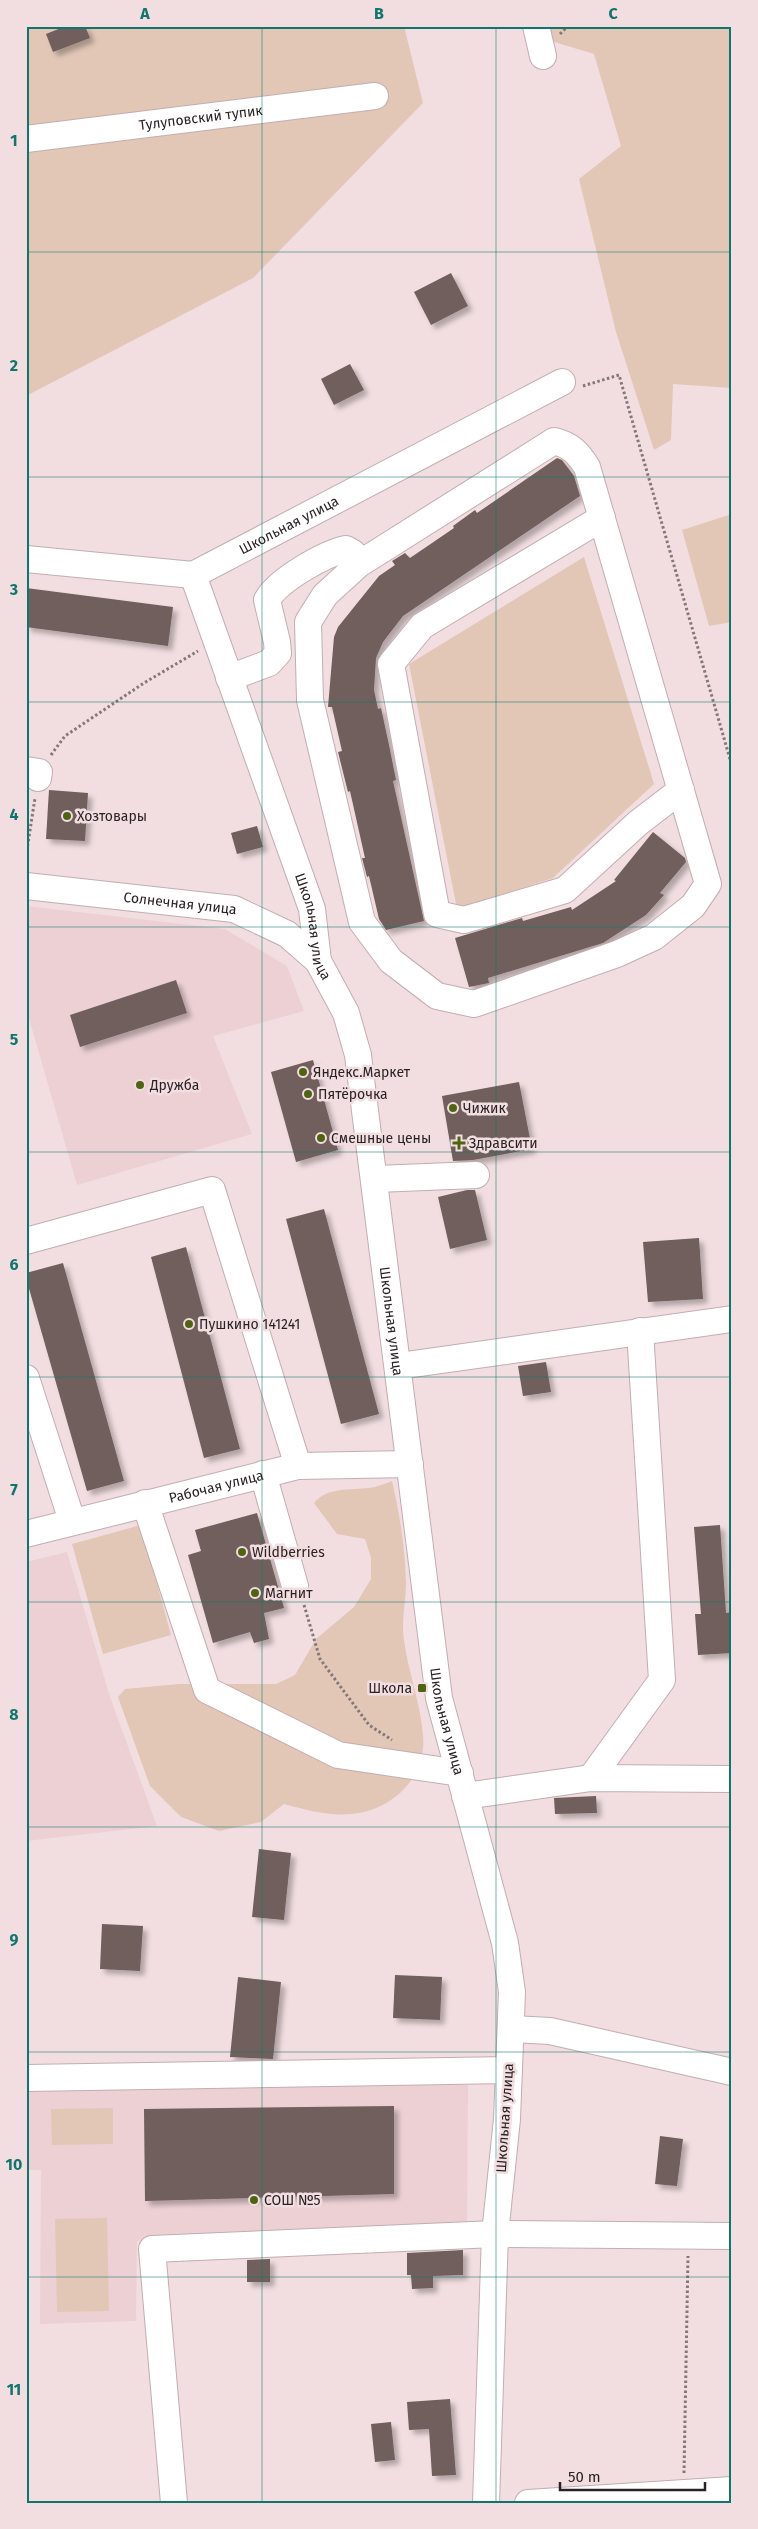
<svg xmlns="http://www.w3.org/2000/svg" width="758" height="2529" viewBox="0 0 758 2529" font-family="'Fira Sans',sans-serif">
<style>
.built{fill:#ecd0d4}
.green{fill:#e2c7b7}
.building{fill:#6f5e5b;filter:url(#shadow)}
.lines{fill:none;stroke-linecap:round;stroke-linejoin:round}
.minor-casing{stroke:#c1aeb1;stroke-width:28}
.path{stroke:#847779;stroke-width:3;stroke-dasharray:2.5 2.5;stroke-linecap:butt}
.minor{stroke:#fff;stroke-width:26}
.grid{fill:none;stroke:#0f766e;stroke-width:1;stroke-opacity:0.55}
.poi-dot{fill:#4e6411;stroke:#f2dee1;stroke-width:2}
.labels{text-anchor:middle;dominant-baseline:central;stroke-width:5;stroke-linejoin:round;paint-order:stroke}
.street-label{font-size:14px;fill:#292223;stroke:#f2dee1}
.poi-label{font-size:14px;fill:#292223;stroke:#f2dee1;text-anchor:start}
.neatline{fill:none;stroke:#0f766e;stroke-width:2}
.grid-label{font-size:16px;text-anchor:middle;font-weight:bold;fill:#0f766e}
</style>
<defs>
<filter id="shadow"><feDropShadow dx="4.5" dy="4.5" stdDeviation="2.5" flood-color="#0004"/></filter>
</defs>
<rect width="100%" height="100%" fill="#f2dee1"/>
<g class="built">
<polygon points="26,906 225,929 287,966 304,1011 213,1036 252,1134 77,1185 26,1008"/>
<polygon points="67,1552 110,1697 157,1826 26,1841 26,1562"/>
<polygon points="468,2085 467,2231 137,2241 136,2321 40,2324 41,2170 26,2170 26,2087"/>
</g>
<g class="green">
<polygon points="26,26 404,26 423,103 253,278 26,396"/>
<polygon points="547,26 732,26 732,388 673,384 671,440 654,450 616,332 579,179 621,146 594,54 551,41"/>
<polygon points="732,514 732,622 709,626 682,530"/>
<polygon points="584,557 654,784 553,878 457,909 409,664"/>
<path d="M392,1481C400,1515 405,1548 406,1583C406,1601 401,1621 404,1640C408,1672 421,1704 423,1736C427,1778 391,1811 351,1814C328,1816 306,1810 284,1804L261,1822L219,1831L181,1817L150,1786L118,1697L125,1689L179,1684H276L295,1675L316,1639L354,1607L371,1579V1558L365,1539L337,1534L314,1503C327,1487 350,1490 369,1488C377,1487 384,1484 392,1481Z"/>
<polygon points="141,1525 171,1635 103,1654 72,1544"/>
<polygon points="113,2108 113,2144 52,2145 51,2109"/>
<polygon points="107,2218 109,2311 57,2312 55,2219"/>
</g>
<g class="building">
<polygon points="66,26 85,26 90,38 53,52 46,34"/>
<polygon points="451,273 468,306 431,325 414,292"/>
<polygon points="350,364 364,390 334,405 321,379"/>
<polygon points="557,458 562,460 574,476 580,496 403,616 383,642 376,658 374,690 378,709 381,708 389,745 396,780 393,781 424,921 386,930 379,919 369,876 367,877 362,858 365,858 350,791 348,792 338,752 342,751 332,707 328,707 334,637 338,627 379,576 395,565 392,561 405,553 410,558 454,528 453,526 475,510 477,513"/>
<polygon points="26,588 173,607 168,646 26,627"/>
<polygon points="49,790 88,793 85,841 46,839"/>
<polygon points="257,826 263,847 237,854 231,833"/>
<polygon points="653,832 685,858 686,862 660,893 664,895 646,915 603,943 488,978 489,983 469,987 455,938 522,918 523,921 571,907 572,910 616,881 614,880"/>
<polygon points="176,980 187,1013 80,1047 70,1015"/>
<polygon points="313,1060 338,1150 296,1162 271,1072"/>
<polygon points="519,1082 532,1149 473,1160 453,1161 442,1096"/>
<polygon points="467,1190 475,1190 487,1240 450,1249 438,1197"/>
<polygon points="324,1209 379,1414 341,1424 286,1219"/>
<polygon points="699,1238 703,1299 648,1302 643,1242"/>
<polygon points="186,1247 240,1449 204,1458 151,1257"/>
<polygon points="63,1263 124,1481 87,1491 26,1278 26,1273"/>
<polygon points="546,1362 551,1392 523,1396 518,1366"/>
<polygon points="257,1513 284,1608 264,1613 269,1639 254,1643 250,1632 213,1643 188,1555 201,1551 195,1530"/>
<polygon points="720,1525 726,1613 732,1612 732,1653 698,1655 695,1614 701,1614 694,1527"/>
<polygon points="596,1796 597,1813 555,1814 554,1798"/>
<polygon points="259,1849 291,1853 284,1920 252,1917"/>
<polygon points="102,1924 143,1926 140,1971 100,1969"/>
<polygon points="395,1975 442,1977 440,2020 393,2018"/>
<polygon points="238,1977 281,1982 273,2059 230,2057"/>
<polygon points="394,2106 394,2194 145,2201 144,2109"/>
<polygon points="660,2136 683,2139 677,2186 655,2184"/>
<polygon points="463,2250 463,2275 433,2276 433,2288 412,2289 411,2275 407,2275 407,2253"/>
<polygon points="270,2259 270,2282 247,2282 247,2260"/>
<polygon points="450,2399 456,2475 432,2476 429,2429 409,2430 407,2402"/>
<polygon points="391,2422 395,2460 375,2462 371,2424"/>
</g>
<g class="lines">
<g class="minor-casing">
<g id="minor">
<polyline points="536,26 543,56"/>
<path id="s1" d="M26,139L375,96"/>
<polyline points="602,518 422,626 391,664 437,914 464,920 565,890 638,823 681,790"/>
<polyline points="26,559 193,575"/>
<path id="s2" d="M193,575L312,909L318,961L346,1013L358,1055L439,1698L505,1943L512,1992L507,2119L495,2234L486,2503"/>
<path id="s3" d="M193,575L562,382"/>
<path d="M229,678L269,663L278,653L277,642L267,600C278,580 324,554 346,549L353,553L359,564L554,441C571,445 578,453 587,467L708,884L693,906L654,937L617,954L474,1004L437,996L391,961L362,922L310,700L308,622L325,595L359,564"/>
<polyline points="26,770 39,772 38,778"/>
<path id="s4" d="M26,886L234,909L287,934L318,961"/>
<polyline points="376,1179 476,1175"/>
<polyline points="26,1241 212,1190 298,1466"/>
<polyline points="399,1366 732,1319"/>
<polyline points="26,1378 72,1521"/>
<polyline points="263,1474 295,1586"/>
<polyline points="145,1503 207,1690 338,1755 460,1773"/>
<path id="s5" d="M26,1534L298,1466L410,1464"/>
<polyline points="591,1778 662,1680 640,1331"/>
<polyline points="465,1796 591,1778 730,1779"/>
<polyline points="512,2029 550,2031 732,2072"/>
<polyline points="26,2078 509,2070"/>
<polyline points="174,2503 152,2249 495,2234 732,2236"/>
<polyline points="528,2503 732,2490"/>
</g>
</g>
<g class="path">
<polyline points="560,34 568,26"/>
<polyline points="583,386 619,375 732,766"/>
<polyline points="51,755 65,736 144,683 198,651"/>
<polyline points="26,856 35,798"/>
<polyline points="304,1605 320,1659 369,1725 392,1740"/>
<polyline points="684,2473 688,2256"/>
</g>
<use href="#minor" class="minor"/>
</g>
<path class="grid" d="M262,26V2503M496,26V2503M26,252H732M26,477H732M26,702H732M26,927H732M26,1152H732M26,1377H732M26,1602H732M26,1827H732M26,2052H732M26,2277H732"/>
<g class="poi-dot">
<circle cx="67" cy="816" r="5"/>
<circle cx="303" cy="1072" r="5"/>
<circle cx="140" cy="1085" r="5"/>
<circle cx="308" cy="1094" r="5"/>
<circle cx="453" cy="1108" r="5"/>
<circle cx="321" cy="1138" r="5"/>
<path d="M456.5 1135.5h5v5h5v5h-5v5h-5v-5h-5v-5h5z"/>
<circle cx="189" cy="1324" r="5"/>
<circle cx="242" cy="1552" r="5"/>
<circle cx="255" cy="1593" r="5"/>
<rect x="417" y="1683" width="10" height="10" rx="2.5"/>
<circle cx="254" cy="2200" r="5"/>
</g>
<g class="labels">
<g class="street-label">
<text stroke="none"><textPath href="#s1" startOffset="176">Тулуповский тупик</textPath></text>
<text stroke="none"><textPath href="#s3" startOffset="108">Школьная улица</textPath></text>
<text stroke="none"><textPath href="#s4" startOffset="155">Солнечная улица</textPath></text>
<text stroke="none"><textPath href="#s2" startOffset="372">Школьная улица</textPath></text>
<text stroke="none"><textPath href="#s2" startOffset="778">Школьная улица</textPath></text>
<text stroke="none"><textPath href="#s5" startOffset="196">Рабочая улица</textPath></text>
<text stroke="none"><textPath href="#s2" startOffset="1182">Школьная улица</textPath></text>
<text transform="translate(505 2118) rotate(-86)">Школьная улица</text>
</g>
<g class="poi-label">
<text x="77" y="816">Хозтовары</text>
<text x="313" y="1072">Яндекс.Маркет</text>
<text x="150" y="1085">Дружба</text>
<text x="318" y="1094">Пятёрочка</text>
<text x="463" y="1108">Чижик</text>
<text x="331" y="1138">Смешные цены</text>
<text x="469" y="1143">Здравсити</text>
<text x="199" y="1324">Пушкино 141241</text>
<text x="252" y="1552">Wildberries</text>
<text x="265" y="1593">Магнит</text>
<text x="412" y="1688" text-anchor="end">Школа</text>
<text x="264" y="2200">СОШ №5</text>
</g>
</g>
<rect width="758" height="2529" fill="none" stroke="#f2dee1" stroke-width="55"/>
<path d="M560 2482v8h145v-8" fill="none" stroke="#292223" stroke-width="2.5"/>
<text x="568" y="2482" font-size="15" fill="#292223" stroke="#f2dee1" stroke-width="4" paint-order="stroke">50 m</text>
<rect x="28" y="28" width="702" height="2474" class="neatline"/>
<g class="grid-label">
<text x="145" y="19">A</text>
<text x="379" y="19">B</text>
<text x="613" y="19">C</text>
<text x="14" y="146">1</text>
<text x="14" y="371">2</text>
<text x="14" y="595">3</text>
<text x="14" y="820">4</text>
<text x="14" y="1045">5</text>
<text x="14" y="1270">6</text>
<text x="14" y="1495">7</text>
<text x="14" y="1720">8</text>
<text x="14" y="1945">9</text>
<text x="14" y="2170">10</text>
<text x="14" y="2395">11</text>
</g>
</svg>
